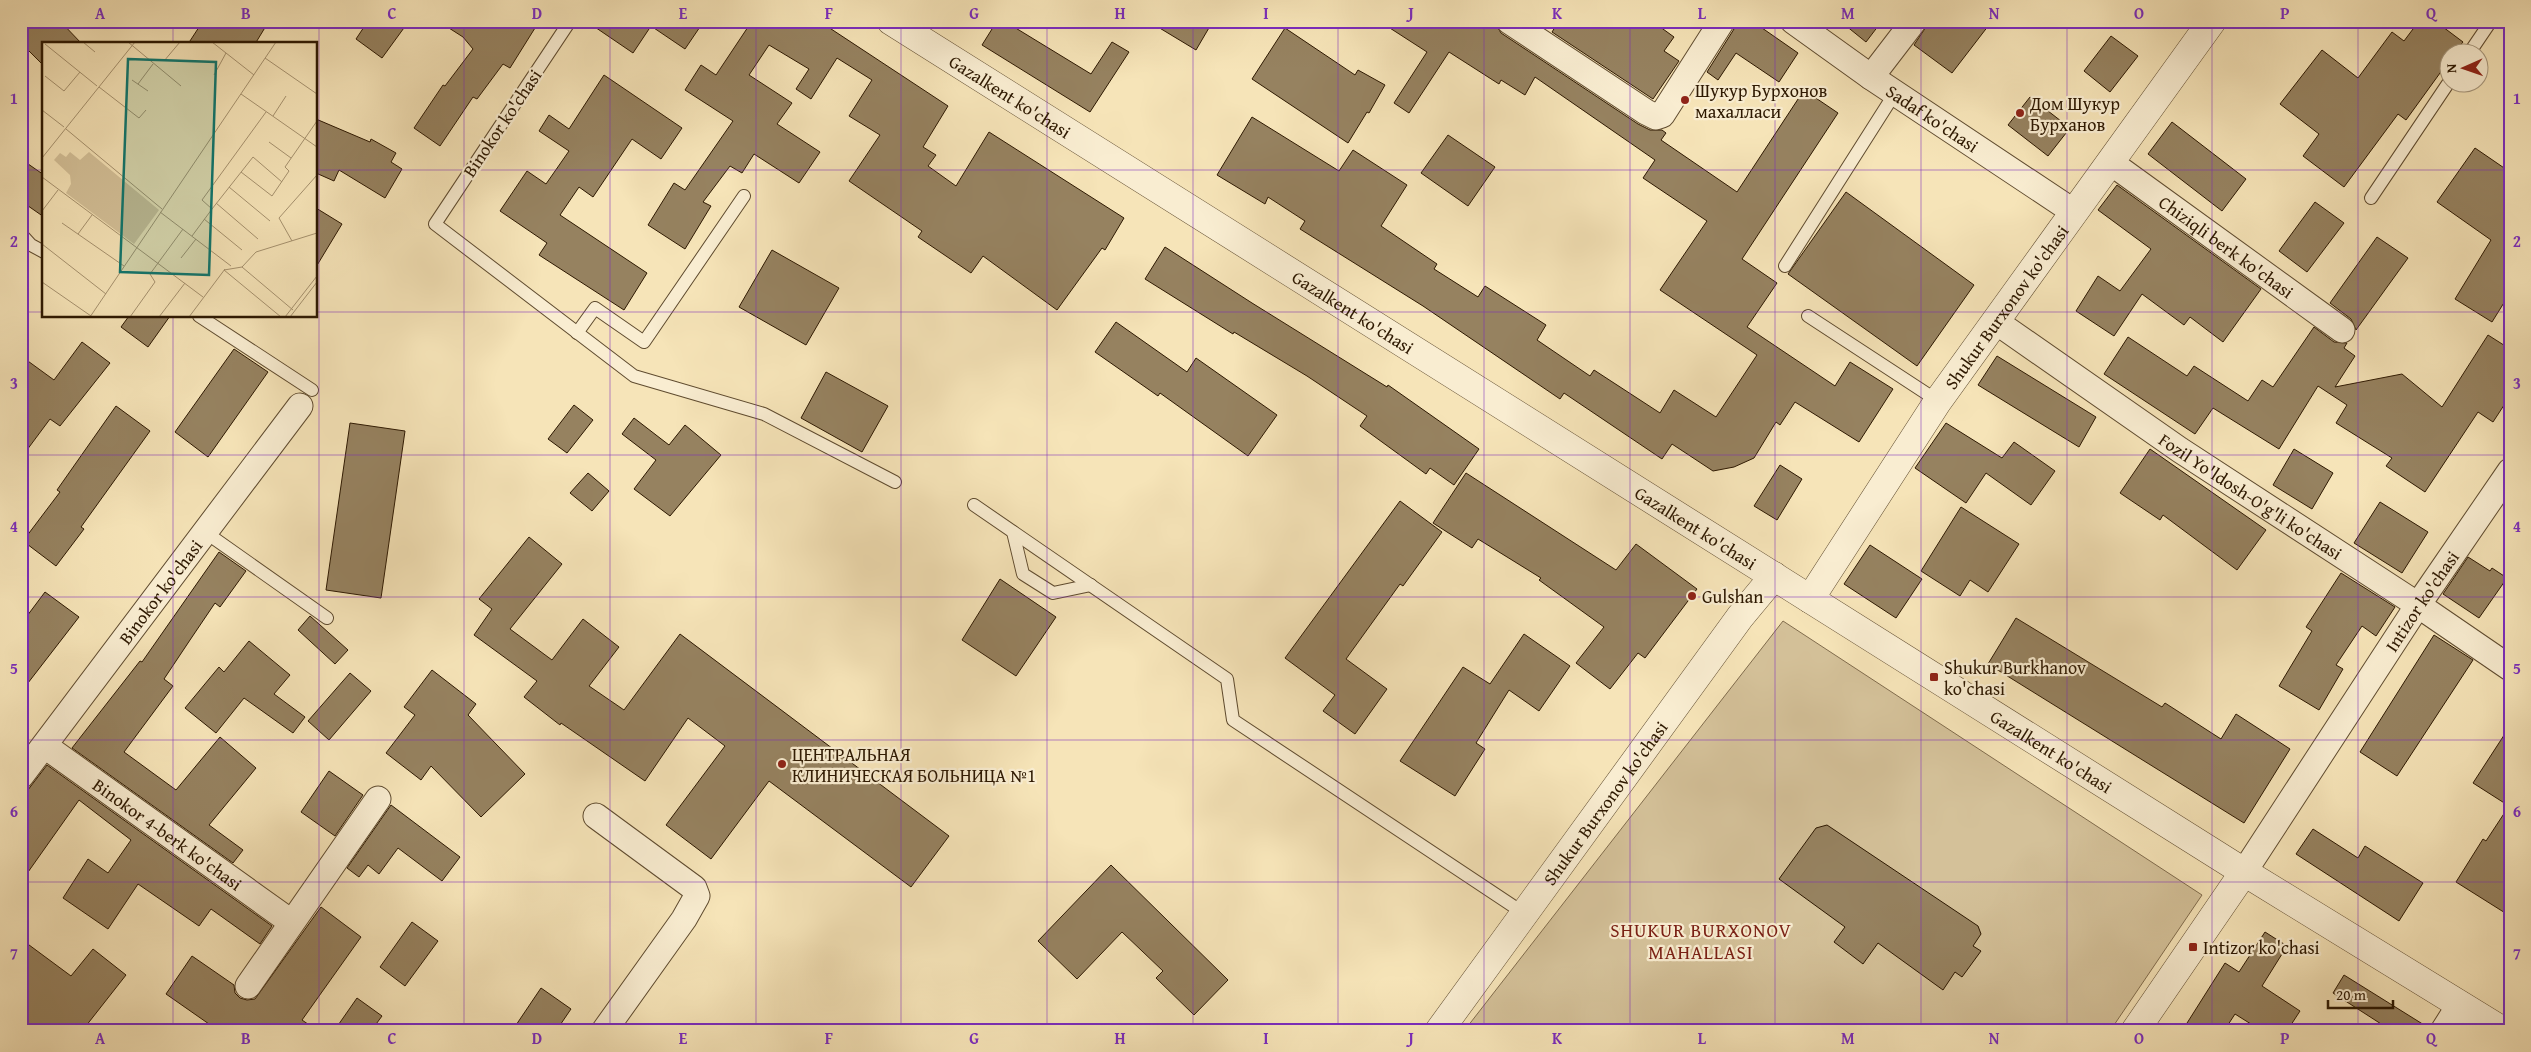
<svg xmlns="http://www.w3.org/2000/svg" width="2531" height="1052" viewBox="0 0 2531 1052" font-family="'Gentium Book Plus',serif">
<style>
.green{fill:#d4c199;stroke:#806c4d}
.building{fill:#968260;stroke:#2d1801}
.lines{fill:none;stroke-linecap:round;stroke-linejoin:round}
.service-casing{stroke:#5f4b2f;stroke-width:14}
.minor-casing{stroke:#5f4b2f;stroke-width:27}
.tertiary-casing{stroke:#5f4b2f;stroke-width:29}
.service{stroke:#f9edd1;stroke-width:12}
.minor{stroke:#f9edd1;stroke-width:25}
.tertiary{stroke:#f9edd1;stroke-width:28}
.grid{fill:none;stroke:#7b2cbf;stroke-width:1;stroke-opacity:0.55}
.poi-dot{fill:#8f2418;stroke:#f9edd1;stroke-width:2}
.labels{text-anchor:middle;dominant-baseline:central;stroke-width:4.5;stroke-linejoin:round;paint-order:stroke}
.poi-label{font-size:18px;fill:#2d1801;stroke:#f9edd1;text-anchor:start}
.street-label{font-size:18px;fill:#2d1801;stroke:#f9edd1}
.neighbourhood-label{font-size:19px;letter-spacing:1px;fill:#7a1f14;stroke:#f9edd1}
.inset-road{fill:none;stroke:#a6926f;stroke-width:1}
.view{fill:#0f766e;fill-opacity:0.15;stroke:#0f766e;stroke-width:2.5}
.inset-edge{fill:none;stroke:#2d1801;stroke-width:2.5}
.neatline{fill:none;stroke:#7b2cbf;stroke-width:2}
.grid-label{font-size:16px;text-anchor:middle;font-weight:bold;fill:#7b2cbf}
</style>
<rect width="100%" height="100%" fill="#f6e4b8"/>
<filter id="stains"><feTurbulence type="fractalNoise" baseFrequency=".004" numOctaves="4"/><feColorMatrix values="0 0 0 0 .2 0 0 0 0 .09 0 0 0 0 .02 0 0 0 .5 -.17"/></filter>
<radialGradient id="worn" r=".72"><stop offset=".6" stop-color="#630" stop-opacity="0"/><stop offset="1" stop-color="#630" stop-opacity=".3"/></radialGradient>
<polygon class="green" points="1783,621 2202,895 2110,1031 1464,1031"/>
<g class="building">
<polygon points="21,21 60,21 82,44 44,44 44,66 21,43"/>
<polygon points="203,21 269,21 255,44 188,44"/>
<polygon points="368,21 409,21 382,58 356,39"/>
<polygon points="438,21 525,21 535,28 510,68 503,64 477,99 473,97 440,146 414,128 443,85 445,86 473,49 463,37"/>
<polygon points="586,21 704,21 685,49 651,26 633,53"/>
<polygon points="752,21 819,21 948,106 923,147 936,155 928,166 956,186 989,132 1124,218 1105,250 1102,248 1057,310 983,256 971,273 918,237 922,231 849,181 880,135 849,116 872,80 837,58 811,99 796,89 809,69 769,45 749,75 792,103 777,124 820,152 799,183 754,154 742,173 730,166 703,202 711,206 685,249 648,225 674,183 685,190 733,121 685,90 701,65 716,75"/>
<polygon points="997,21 1018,21 1014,27 1091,74 1112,42 1129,52 1090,112 982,45"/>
<polygon points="1148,21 1213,21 1196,50"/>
<polygon points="1379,21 1494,21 1501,33 1638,124 1650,130 1662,130 1666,133 1661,140 1737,192 1804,90 1838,113 1742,259 1777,283 1747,327 1835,386 1850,362 1893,389 1859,442 1795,402 1780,425 1776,422 1754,458 1734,467 1713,471 1672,444 1662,459 1564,393 1560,399 1423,306 1300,229 1305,221 1268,197 1265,204 1217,175 1252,117 1339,171 1353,150 1407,185 1381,226 1437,264 1434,269 1478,297 1485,286 1546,325 1537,340 1590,376 1594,370 1660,413 1674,390 1716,417 1757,355 1660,290 1707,221 1643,178 1655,160 1535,77 1525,95 1501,80 1499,84 1449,52 1409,113 1394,103 1427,52"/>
<polygon points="1559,21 1652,21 1674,37 1664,51 1679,61 1653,99 1552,32"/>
<polygon points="1736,21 1752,21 1798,53 1779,82 1736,53 1718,80 1707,72 1734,29"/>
<polygon points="1840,21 1882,21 1866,42"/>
<polygon points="1930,21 1992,21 1952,73 1914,45"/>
<polygon points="2419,21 2435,21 2463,42 2455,52 2448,52 2448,62 2406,120 2398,114 2344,187 2303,156 2319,134 2280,104 2322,50 2358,78 2392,32 2404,41"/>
<polygon points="1285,28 1355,75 1358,70 1385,85 1369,113 1367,112 1348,143 1252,79"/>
<polygon points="2111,36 2138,56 2110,92 2084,71"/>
<polygon points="604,75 682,128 661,159 632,139 593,197 579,187 560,215 647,273 624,310 539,255 547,243 500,211 527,171 546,184 569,151 539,131 549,115 569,129"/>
<polygon points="2030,97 2070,128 2048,156 2008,125"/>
<polygon points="316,119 370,142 371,139 396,153 391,162 402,169 385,198 339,170 334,181 316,173"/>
<polygon points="2172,122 2246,179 2222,211 2148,154"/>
<polygon points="1448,135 1495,167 1468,206 1421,173"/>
<polygon points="2475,148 2510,172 2510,293 2492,322 2455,299 2491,240 2437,202"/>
<polygon points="21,159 44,175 44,217 21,201"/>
<polygon points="2117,185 2261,289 2223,342 2190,317 2184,325 2142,294 2114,336 2076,311 2098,276 2120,291 2151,249 2098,210"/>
<polygon points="1846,192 1974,285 1917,366 1788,274"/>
<polygon points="2315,202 2344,223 2307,272 2279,251"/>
<polygon points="316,208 342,224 316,267"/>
<polygon points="2377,237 2408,258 2356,330 2351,319 2330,303"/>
<polygon points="1165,247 1252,303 1387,387 1388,385 1479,449 1454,485 1430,468 1426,474 1360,426 1367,416 1307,376 1234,332 1233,334 1145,279"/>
<polygon points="772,250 839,288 806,345 739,307"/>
<polygon points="129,316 170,316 148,347 121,327"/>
<polygon points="1116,322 1187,372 1196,358 1277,415 1248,456 1160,393 1158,396 1095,352"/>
<polygon points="2314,327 2334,342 2347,343 2344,348 2355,356 2335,387 2402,374 2442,407 2488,335 2510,349 2510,396 2493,422 2478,412 2425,492 2386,466 2392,458 2336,423 2347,405 2318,386 2279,449 2213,408 2195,434 2104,374 2128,337 2187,376 2194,366 2248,401 2262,380 2273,387"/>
<polygon points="82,342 110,363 60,426 50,419 21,458 21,356 54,380"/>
<polygon points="234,349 268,372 208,457 175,432"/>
<polygon points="1997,356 2096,417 2079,447 1978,385"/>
<polygon points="826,372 888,406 862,452 801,418"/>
<polygon points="574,405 593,420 567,453 548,439"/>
<polygon points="116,406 150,431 81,527 84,529 56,566 23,541 60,492 57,490"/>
<polygon points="634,418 669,445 685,425 721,455 670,516 634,489 656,460 622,434"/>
<polygon points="350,423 405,431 381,598 326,590"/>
<polygon points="1946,423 2002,458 2014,442 2055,471 2031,505 1986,473 1966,503 1915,468"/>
<polygon points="2150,449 2266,530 2237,570 2163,515 2160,520 2120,493"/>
<polygon points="2294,449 2333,473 2312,509 2273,485"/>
<polygon points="1780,465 1802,479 1777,520 1754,506"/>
<polygon points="588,473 609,491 592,511 570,493"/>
<polygon points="1466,473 1616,570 1636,544 1697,589 1645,658 1638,653 1610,689 1576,663 1604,627 1539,580 1541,578 1478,539 1472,548 1433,523"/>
<polygon points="1400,501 1442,532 1403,586 1400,584 1346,659 1387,689 1355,734 1323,711 1335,695 1285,658"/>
<polygon points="2380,502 2428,532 2402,573 2354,543"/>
<polygon points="1961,507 2019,544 1988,592 1970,580 1960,596 1921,571"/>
<polygon points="529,537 562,564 510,629 552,660 583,619 619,647 589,686 624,710 680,634 949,836 911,887 769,781 711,859 666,825 725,746 688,718 645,781 561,723 560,725 524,697 537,681 474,635 492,609 479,599"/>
<polygon points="1870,545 1922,579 1896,618 1844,584"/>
<polygon points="219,552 246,571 220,607 215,603 190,640 164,679 173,686 124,752 176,790 220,737 256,768 209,825 243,850 233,863 72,748 140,661 142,662"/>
<polygon points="2468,557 2490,571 2492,568 2507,578 2479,618 2443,594"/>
<polygon points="2341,573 2395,607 2376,636 2362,626 2336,665 2343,669 2319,710 2279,686 2312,631 2306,627"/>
<polygon points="1000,579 1056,617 1016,676 962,640"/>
<polygon points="45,592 79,617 21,692 21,624"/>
<polygon points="310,616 348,650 335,664 298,630"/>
<polygon points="2016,618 2162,707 2165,703 2221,739 2236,714 2290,749 2244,823 1988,664"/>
<polygon points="1524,634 1570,666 1539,711 1509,690 1476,743 1485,749 1455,796 1400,761 1463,667 1490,684"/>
<polygon points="2434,635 2473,660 2397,776 2360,752"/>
<polygon points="249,641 290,675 274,694 305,717 293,733 244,698 216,733 185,708 219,667 224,672"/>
<polygon points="432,670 476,704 468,715 525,774 481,817 431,766 421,780 386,753 415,715 404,707"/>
<polygon points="350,673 371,691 329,740 308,721"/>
<polygon points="2510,726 2510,916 2456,882 2483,839 2486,841 2509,806 2473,783"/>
<polygon points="47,765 272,926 260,944 211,909 199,926 138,884 108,929 63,898 88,859 108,873 131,840 79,800 21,882 21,799"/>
<polygon points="329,771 363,795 335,836 301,812"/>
<polygon points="391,805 460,857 442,881 398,848 379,874 368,865 359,877 347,868"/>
<polygon points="1827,825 1978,926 1981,934 1973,946 1981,951 1962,977 1955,972 1943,990 1878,943 1863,964 1834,942 1845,927 1779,879 1816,828"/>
<polygon points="2313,829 2358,858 2365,846 2423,883 2399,921 2296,854"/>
<polygon points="1111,865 1228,980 1194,1015 1156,978 1163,971 1122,932 1077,979 1038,941"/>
<polygon points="321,907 361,937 302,1020 318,1031 219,1031 166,994 192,956 234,985 235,993 240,998 247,1000 255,999"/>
<polygon points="412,922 438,941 405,986 380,967"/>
<polygon points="2265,932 2287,946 2262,986 2300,1011 2287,1031 2262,1031 2235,1014 2224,1031 2182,1031 2225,963 2239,972"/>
<polygon points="21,939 71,976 93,949 126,975 82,1031 21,1031"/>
<polygon points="2344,975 2429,1028 2429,1031 2392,1031 2333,993"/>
<polygon points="541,988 571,1009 556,1031 512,1031"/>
<polygon points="357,998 382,1016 371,1031 334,1031"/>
</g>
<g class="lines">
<g class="service-casing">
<g id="service">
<polyline points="570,21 435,224 634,376 764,414 895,482"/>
<polyline points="2470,52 2491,21"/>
<polyline points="2371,198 2449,82"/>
<polyline points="21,234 31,245 44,252"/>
<polyline points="1785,266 1895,93"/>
<polyline points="199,316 312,390"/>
<polyline points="1808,316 1938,401"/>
<polyline points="577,333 595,308 644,342 744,196"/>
<polyline points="974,505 1227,679 1233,720 1525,914"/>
<polyline points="205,532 327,618"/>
<polyline points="1013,532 1023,574 1053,593 1091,585"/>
</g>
</g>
<g class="minor-casing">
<g id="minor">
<polyline points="1509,21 1646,112 1656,117 1662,115 1722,21"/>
<path id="s1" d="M1793,21L1871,77L2074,212"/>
<polyline points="1871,77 1914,21"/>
<path id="s2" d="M2110,162L2342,330"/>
<path id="s3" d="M1995,321L2180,450L2418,605L2510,668"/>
<path id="s4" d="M45,746L291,922"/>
<path id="s5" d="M21,776L300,406"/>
<polyline points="596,816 694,888 697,896 684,919 604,1031"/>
<path id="s6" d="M2244,872L2418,605L2510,471"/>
<polyline points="248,986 378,799"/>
<polyline points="2443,1031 2460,1004"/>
</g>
</g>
<g class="tertiary-casing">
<g id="tertiary">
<path id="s7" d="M891,21L2244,872L2503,1031"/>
<path id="s8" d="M1810,599L1938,401L2212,21"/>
<path id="s9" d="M1439,1031L1740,617L1774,576"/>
<polyline points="2135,1031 2244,872"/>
</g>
</g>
<use href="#service" class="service"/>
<use href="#minor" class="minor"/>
<use href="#tertiary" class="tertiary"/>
</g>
<path class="grid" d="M173,21V44M319,21V1031M464,21V1031M610,21V1031M756,21V1031M901,21V1031M1047,21V1031M1193,21V1031M1338,21V1031M1484,21V1031M1630,21V1031M1775,21V1031M1921,21V1031M2067,21V1031M2212,21V1031M2358,21V1031M21,170H44M316,170H2510M21,312H44M316,312H2510M173,316V1031M21,455H2510M21,597H2510M21,740H2510M21,882H2510"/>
<g class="poi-dot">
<circle cx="1685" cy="100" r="5"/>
<circle cx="2020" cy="113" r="5"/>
<circle cx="1692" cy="596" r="5"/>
<rect x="1929" y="672" width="10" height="10" rx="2.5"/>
<circle cx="782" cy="764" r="5"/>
<rect x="2188" y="942" width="10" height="10" rx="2.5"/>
</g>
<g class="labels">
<g class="poi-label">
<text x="1695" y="90">Шукур Бурхонов<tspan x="1695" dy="21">махалласи</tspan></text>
<text x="2030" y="103">Дом Шукур<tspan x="2030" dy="21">Бурханов</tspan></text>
<text x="1702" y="596">Gulshan</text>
<text x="1944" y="667">Shukur Burkhanov<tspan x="1944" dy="21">ko'chasi</tspan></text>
<text x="792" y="754">ЦЕНТРАЛЬНАЯ<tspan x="792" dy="21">КЛИНИЧЕСКАЯ БОЛЬНИЦА №1</tspan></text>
<text x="2203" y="947">Intizor ko'chasi</text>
</g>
<g class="street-label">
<text stroke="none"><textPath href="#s7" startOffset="141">Gazalkent ko'chasi</textPath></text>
<text stroke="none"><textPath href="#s1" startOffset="170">Sadaf ko'chasi</textPath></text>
<text transform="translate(502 123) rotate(-56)">Binokor ko'chasi</text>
<text stroke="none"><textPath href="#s2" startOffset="144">Chiziqli berk ko'chasi</textPath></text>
<text stroke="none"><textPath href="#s8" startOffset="352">Shukur Burxonov ko'chasi</textPath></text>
<text stroke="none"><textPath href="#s7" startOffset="546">Gazalkent ko'chasi</textPath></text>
<text stroke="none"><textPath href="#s3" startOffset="310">Fozil Yo'ldosh-O'g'li ko'chasi</textPath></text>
<text stroke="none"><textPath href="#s7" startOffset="951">Gazalkent ko'chasi</textPath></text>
<text stroke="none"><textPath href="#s5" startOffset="231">Binokor ko'chasi</textPath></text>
<text stroke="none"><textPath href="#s6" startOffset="324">Intizor ko'chasi</textPath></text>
<text stroke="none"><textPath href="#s7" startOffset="1371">Gazalkent ko'chasi</textPath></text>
<text stroke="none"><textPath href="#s9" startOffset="282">Shukur Burxonov ko'chasi</textPath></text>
<text stroke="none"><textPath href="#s4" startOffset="151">Binokor 4-berk ko'chasi</textPath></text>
</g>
<g class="neighbourhood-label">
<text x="1701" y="930">SHUKUR BURXONOV<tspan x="1701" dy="22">MAHALLASI</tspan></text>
</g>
</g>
<g transform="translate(42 42)">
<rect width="275" height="275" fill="#f6e4b8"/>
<path d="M28,110L38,118L47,110L117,168L92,202L24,151L29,142L28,133L12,118L18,111L24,115Z" fill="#d4c199"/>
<path class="inset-road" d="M41,0L53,10M86,0L139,44M170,0L212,33M3,2L55,44M223,16L275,52M122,19L138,0M172,33L184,11M3,34L22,49L38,30M90,38L106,49M96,42L111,22M57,45L97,76L104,68M199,52L275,105M0,68L22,85M231,74L244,54M24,87L120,167M227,100L249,116M0,116L93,0M199,130L230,154L247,129L243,125L275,79M0,135L161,255M187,145L228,179M174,161L216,197M170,167L211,115L240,140M0,169L16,148M118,170L189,224M162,177L200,208M20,181L82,224M36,192L50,173M150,194L170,167L160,158L224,70M250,199L237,176L275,133M0,202L64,252M139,216L154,197M200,225L214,210L275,191M200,225L251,268M182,228L239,275M182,228L200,225M0,240L49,274M48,275L234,0M88,275L113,240L108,232L141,187M117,275L143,241M147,275L183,227M243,275L275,234M248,275L275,240"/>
<path class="view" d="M86,17L174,20L167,233L78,230Z"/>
<rect width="275" height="275" class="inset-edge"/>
</g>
<rect width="2531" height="1052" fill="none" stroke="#f6e4b8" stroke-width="55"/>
<g transform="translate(2464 68) rotate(268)"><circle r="24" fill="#f9edd1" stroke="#a7987e"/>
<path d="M0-4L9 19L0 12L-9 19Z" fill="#8f2418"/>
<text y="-8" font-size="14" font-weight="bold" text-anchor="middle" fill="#2d1801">N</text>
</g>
<path d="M2328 1000v8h65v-8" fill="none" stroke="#2d1801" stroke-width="2.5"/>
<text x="2336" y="1000" font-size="15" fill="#2d1801" stroke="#f9edd1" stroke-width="4" paint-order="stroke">20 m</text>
<rect x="28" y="28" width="2476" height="996" class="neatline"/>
<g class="grid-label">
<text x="100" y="19">A</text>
<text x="246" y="19">B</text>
<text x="392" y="19">C</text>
<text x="537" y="19">D</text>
<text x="683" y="19">E</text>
<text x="829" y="19">F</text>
<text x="974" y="19">G</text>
<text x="1120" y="19">H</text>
<text x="1266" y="19">I</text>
<text x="1411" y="19">J</text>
<text x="1557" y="19">K</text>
<text x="1702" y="19">L</text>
<text x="1848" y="19">M</text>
<text x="1994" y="19">N</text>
<text x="2139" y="19">O</text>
<text x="2285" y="19">P</text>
<text x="2431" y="19">Q</text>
<text x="14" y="104">1</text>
<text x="2517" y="104">1</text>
<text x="14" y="247">2</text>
<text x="2517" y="247">2</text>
<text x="14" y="389">3</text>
<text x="2517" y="389">3</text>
<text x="14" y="532">4</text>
<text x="2517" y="532">4</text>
<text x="14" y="674">5</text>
<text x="2517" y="674">5</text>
<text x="14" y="817">6</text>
<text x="2517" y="817">6</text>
<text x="14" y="959">7</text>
<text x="2517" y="959">7</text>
<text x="100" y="1044">A</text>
<text x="246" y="1044">B</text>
<text x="392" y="1044">C</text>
<text x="537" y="1044">D</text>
<text x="683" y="1044">E</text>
<text x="829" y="1044">F</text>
<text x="974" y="1044">G</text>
<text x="1120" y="1044">H</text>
<text x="1266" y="1044">I</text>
<text x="1411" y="1044">J</text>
<text x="1557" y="1044">K</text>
<text x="1702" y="1044">L</text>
<text x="1848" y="1044">M</text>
<text x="1994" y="1044">N</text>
<text x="2139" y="1044">O</text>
<text x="2285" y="1044">P</text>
<text x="2431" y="1044">Q</text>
</g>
<rect width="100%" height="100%" filter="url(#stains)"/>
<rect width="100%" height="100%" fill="url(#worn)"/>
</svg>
